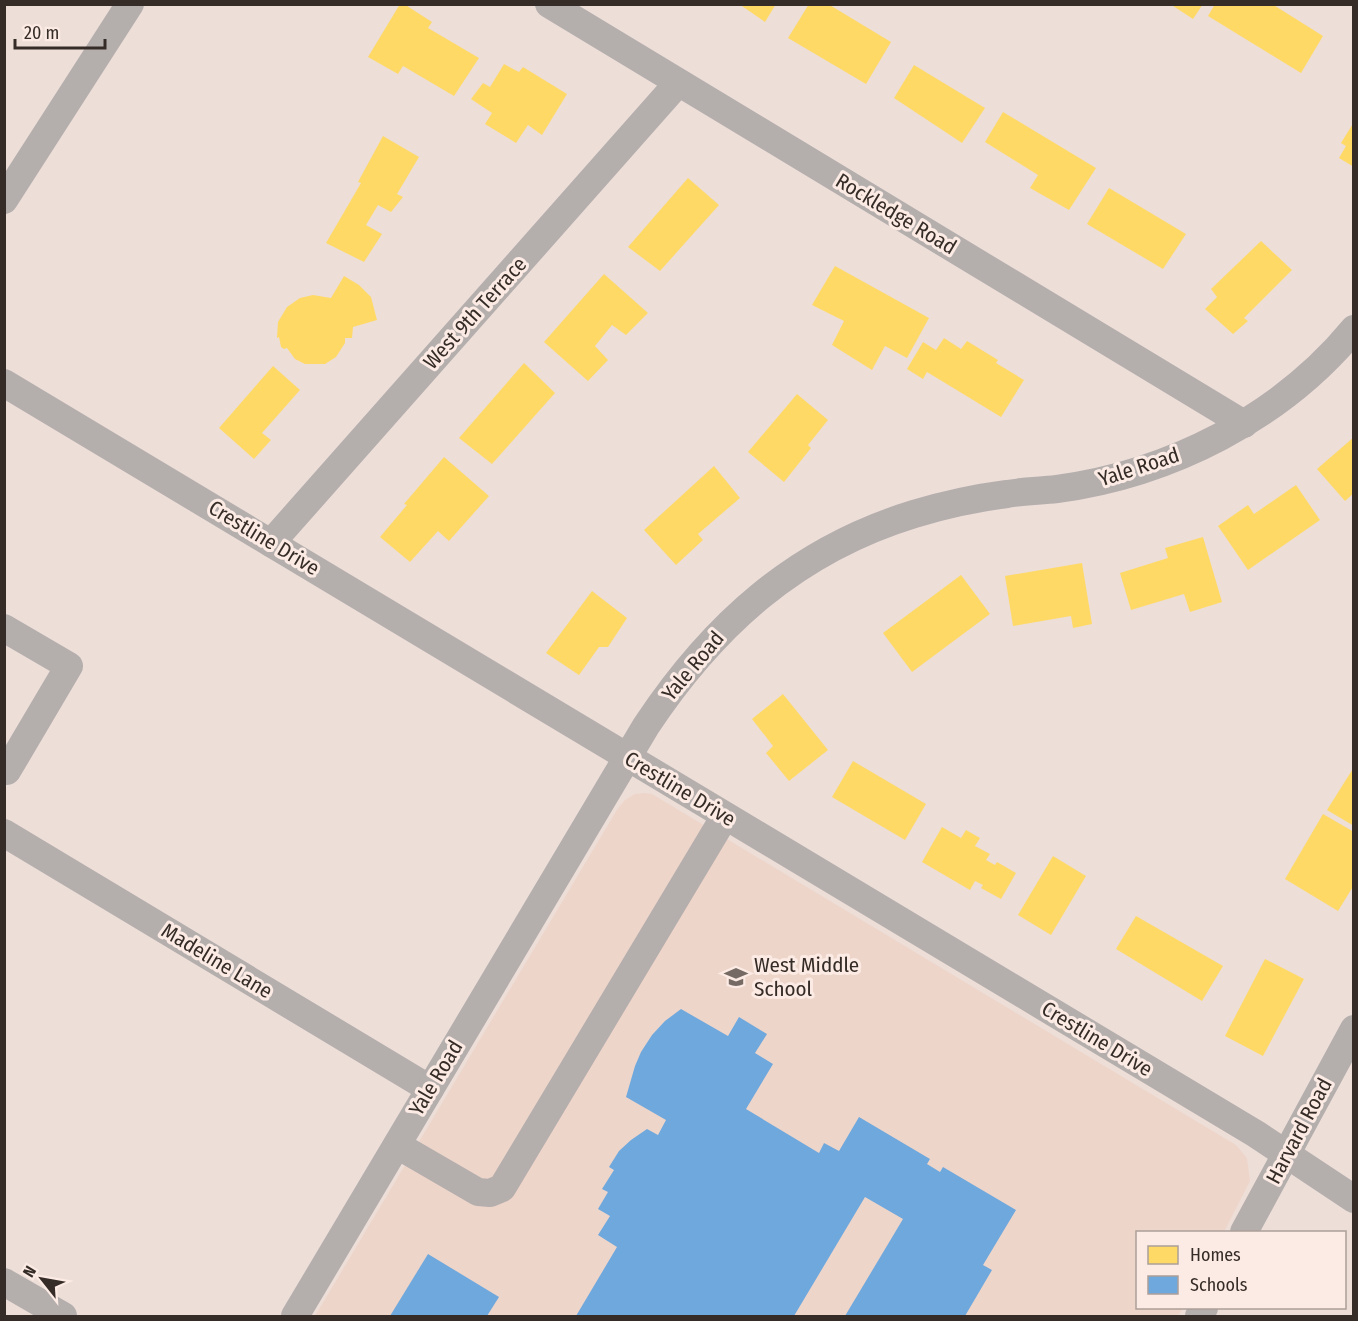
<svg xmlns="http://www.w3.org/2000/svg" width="1358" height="1321" viewBox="0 0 1358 1321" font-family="'Fira Sans Condensed',sans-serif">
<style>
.built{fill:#eed5ca}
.homes{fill:#ffd966}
.schools{fill:#6fa8dc}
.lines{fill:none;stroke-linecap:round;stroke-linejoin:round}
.minor{stroke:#b4aead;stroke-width:28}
.labels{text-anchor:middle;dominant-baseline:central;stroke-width:6;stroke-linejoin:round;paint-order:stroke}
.street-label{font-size:21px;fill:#362c27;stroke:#fbebe4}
.poi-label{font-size:21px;fill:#362c27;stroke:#fbebe4;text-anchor:start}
</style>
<rect width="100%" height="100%" fill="#edded8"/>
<polygon class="built" points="644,793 652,794 1236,1145 1247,1158 1250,1181 1224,1232 1138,1232 1138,1308 1183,1308 1178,1316 315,1316 618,808 625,800 635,794"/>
<g class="homes">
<polygon points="400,4 404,4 432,22 428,28 479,58 454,96 403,66 398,74 368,57"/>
<polygon points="739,4 776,4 765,22"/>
<polygon points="809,4 828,4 891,42 866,84 788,38"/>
<polygon points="1170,4 1203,4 1193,19"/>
<polygon points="1215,4 1272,4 1323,36 1301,73 1208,16"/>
<polygon points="504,64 519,72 523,67 567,94 542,135 528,125 516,143 485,124 492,113 471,99 483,83 490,87"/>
<polygon points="914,65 985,108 962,143 894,98"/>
<polygon points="1003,112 1096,168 1069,210 1030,188 1038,175 985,142"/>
<polygon points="1354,122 1354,167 1339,158 1346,146 1341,143"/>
<polygon points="383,136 419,157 397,194 403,197 391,212 378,205 366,225 382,234 364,262 326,243 361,183 358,182"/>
<polygon points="688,178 719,205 660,271 628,247"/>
<polygon points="1109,188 1186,234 1163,269 1087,224"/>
<polygon points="1261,241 1292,270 1244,318 1248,321 1233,334 1205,309 1217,297 1211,289"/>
<polygon points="835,266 929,318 907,358 885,346 872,370 832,345 844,321 812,305"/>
<polygon points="604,274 648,313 626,335 612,325 595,346 608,360 588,381 544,342"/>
<polygon points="344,276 359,285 371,297 377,320 353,327 352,338 345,338 345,343 336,357 325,364 305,364 295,359 287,348 284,349 281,347 279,337 277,338 278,322 287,307 300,298 313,295 331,298"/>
<polygon points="944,338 961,349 967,341 998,360 996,363 1024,380 1001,417 927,372 923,379 907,369 923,342 936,350"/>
<polygon points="524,363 555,393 492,464 459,438"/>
<polygon points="273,366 300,390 262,433 271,440 254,459 219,428"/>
<polygon points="797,394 828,420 808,445 811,448 784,482 748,452"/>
<polygon points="1354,437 1354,493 1345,501 1317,469"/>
<polygon points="444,457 489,496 449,541 438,531 410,562 380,537 407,505 404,504"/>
<polygon points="714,466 740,498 698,534 703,540 676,565 644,530"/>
<polygon points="1296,485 1320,520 1248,570 1218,526 1248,505 1254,514"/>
<polygon points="1203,537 1222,602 1190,612 1184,594 1131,610 1120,573 1168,558 1165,548"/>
<polygon points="1082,563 1092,624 1073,628 1071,616 1013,626 1005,576"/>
<polygon points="961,575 990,614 912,672 883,633"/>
<polygon points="592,591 627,618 608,647 599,647 579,675 546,653"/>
<polygon points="783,694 828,750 789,781 766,753 773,746 752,719"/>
<polygon points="853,761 926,804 905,840 832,797"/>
<polygon points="1354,767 1354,826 1327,810"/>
<polygon points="1323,814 1354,832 1354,885 1338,911 1285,879"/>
<polygon points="942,827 961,838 966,830 980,838 975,846 990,854 986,860 995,865 997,862 1016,873 1001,899 981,888 983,885 975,881 970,890 922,862"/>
<polygon points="1053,856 1086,876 1051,935 1018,915"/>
<polygon points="1136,916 1223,966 1202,1001 1116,949"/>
<polygon points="1265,959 1304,979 1263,1056 1225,1036"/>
</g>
<g class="schools">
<polygon points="681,1009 728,1036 739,1017 767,1034 755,1053 773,1064 746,1109 819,1153 824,1143 839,1151 859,1117 930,1159 927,1164 940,1172 943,1167 1016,1210 983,1265 992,1270 965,1316 845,1316 903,1219 865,1197 794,1316 576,1316 617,1247 598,1235 610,1216 598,1209 608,1192 602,1189 614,1170 609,1167 619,1151 631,1140 647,1129 658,1135 666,1120 626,1097 635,1066 641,1052 652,1035 665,1021"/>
<polygon points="428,1254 499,1297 487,1316 390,1316"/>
</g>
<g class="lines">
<g class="minor">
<polyline points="549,4 1244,424"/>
<polyline points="4,200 130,4"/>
<polyline points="4,383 1256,1134 1354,1199"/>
<polyline points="271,543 678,83"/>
<polyline points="4,628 69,666 7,771 4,769"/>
<polyline points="4,833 430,1089"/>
<polyline points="397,1145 478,1192 490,1193 502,1188 725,816"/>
<polyline points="1244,1232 1354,1029"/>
<polyline points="4,1282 63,1316"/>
<path d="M295,1316L646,726C713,625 796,550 914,514C944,505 976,498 1007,494C1024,491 1040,491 1057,489C1169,474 1281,418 1354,329"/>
<polyline points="1199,1316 1204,1308"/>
</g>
</g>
<defs>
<g id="school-bare" transform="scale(1.8)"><path d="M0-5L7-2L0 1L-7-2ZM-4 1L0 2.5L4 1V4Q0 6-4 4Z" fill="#766a65" stroke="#fbebe4" stroke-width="2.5" paint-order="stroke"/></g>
</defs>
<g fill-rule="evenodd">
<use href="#school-bare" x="736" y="977"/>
</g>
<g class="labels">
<g class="street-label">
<text transform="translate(896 214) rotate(31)">Rockledge Road</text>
<text transform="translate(475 313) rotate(-48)">West 9th Terrace</text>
<text transform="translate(1139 467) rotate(-18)">Yale Road</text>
<text transform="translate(264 538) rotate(31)">Crestline Drive</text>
<text transform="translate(693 666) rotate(-50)">Yale Road</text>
<text transform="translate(680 789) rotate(31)">Crestline Drive</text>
<text transform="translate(217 961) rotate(31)">Madeline Lane</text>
<text transform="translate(1097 1039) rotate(31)">Crestline Drive</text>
<text transform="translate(436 1078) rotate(-59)">Yale Road</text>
<text transform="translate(1299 1131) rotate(-62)">Harvard Road</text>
</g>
<g class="poi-label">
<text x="754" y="965">West Middle<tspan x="754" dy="24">School</tspan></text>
</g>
</g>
<rect width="1358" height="1321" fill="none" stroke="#362c27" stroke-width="12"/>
<rect x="1136" y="1231" width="210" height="78" fill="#fbebe4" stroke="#ac9f98" stroke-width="1.5"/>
<rect x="1148" y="1246" width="30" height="18" fill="#ffd966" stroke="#ac9f98" stroke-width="1.5"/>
<text x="1190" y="1261" font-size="18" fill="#362c27">Homes</text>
<rect x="1148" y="1276" width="30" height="18" fill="#6fa8dc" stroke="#ac9f98" stroke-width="1.5"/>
<text x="1190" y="1291" font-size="18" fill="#362c27">Schools</text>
<g transform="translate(42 1279) rotate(301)" stroke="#fbebe4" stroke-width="4.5" paint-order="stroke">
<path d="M0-4.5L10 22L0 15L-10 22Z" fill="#362c27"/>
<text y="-9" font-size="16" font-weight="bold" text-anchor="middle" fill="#362c27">N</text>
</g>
<path d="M15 39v9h90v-9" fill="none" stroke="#362c27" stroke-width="3"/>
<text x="24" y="39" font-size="18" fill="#362c27" stroke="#fbebe4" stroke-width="4.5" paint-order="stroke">20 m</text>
</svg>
